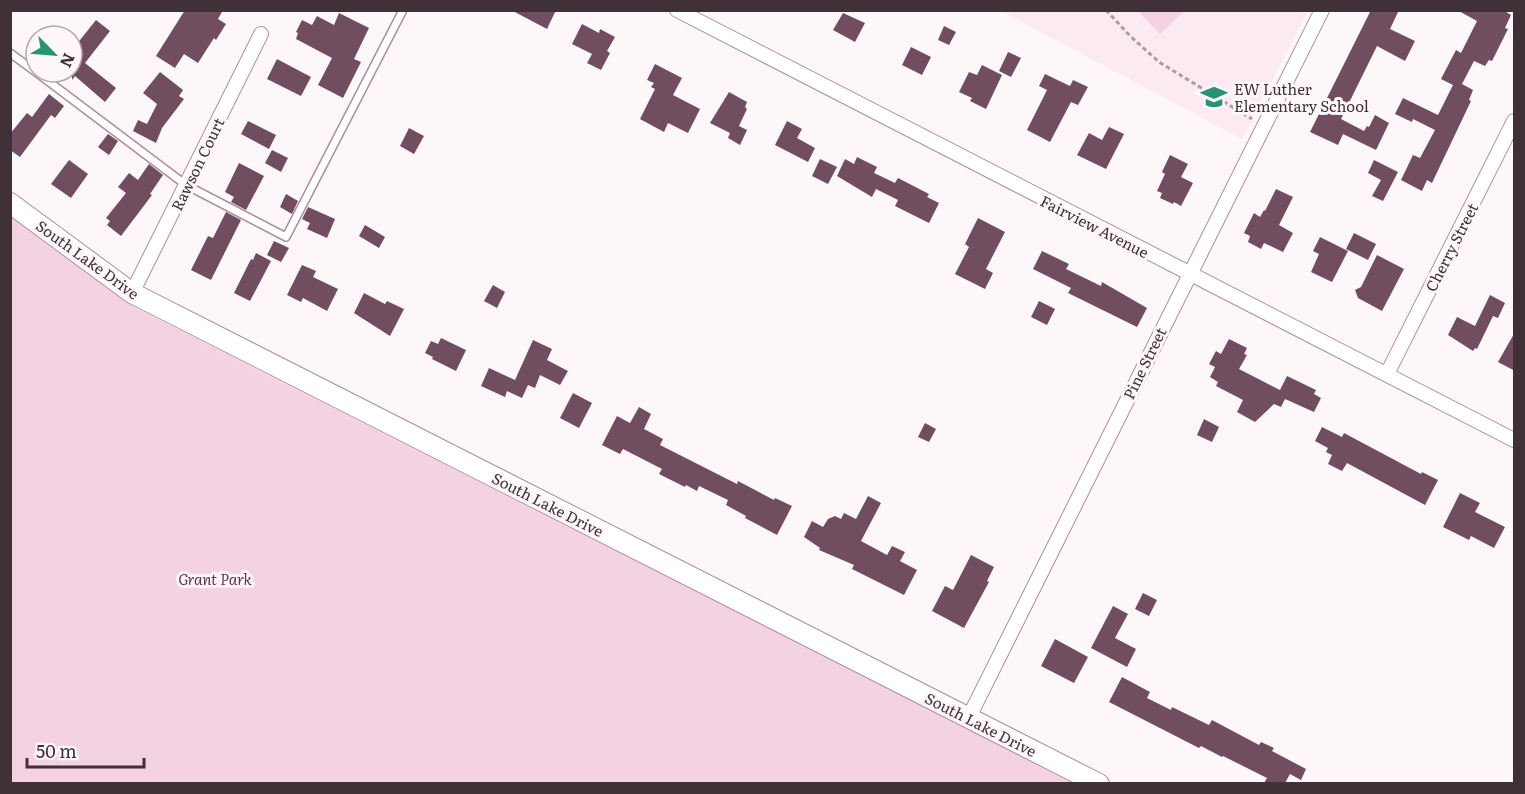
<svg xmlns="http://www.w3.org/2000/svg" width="1525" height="794" viewBox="0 0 1525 794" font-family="Literata,serif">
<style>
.built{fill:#fceaf2}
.green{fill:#f3d3e1}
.building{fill:#714e5f}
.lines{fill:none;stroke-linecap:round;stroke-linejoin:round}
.lane-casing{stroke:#ae8d9c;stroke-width:10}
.street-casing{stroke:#ae8d9c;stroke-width:16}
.secondary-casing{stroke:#ae8d9c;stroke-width:22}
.path{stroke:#a99fa3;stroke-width:3;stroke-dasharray:4.5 3;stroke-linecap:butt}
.lane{stroke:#fff;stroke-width:7}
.street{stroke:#fff;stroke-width:14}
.secondary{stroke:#fff;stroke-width:20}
.labels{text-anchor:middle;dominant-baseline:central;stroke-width:6;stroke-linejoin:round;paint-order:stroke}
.poi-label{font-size:15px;fill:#3f3137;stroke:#fef7fa;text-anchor:start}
.street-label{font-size:15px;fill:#3f3137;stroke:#fef7fa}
.park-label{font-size:15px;font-style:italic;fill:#66314c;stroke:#fef7fa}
</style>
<rect width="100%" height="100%" fill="#fef7fa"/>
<polygon class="built" points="1001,11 1308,11 1242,139"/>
<g class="green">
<polygon points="1138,11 1184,11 1160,34"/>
<polygon points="10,216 134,307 1073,783 11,783"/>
</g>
<g class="building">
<polygon points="185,10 223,10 218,19 226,24 216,40 214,38 198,63 184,54 175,68 156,56"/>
<polygon points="511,10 556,10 547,29"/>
<polygon points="1371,10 1399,10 1390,29 1415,41 1405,61 1377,46 1341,119 1364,131 1367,126 1369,127 1375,115 1389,123 1376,150 1343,134 1338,145 1310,132"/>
<polygon points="1457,10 1503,10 1511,15 1505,28 1508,29 1492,61 1489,60 1485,66 1474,61 1462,84 1473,90 1469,100 1471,101 1432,183 1427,180 1422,191 1401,180 1413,155 1420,158 1435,130 1413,119 1412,122 1395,114 1403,98 1438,115 1453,85 1441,79 1456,50 1461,53 1477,21"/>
<polygon points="339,13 369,28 354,59 361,62 343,98 318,85 332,58 296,39 298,33 296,32 302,20 312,25 317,16 334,25"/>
<polygon points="843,13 865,23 855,42 833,30"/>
<polygon points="96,20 110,31 85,63 116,88 105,102 75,76 72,80 72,50"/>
<polygon points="582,24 599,33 600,29 615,37 607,51 610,53 601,70 587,63 592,54 572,44"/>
<polygon points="944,26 956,32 949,45 938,40"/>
<polygon points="911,47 931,57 922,75 902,65"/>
<polygon points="1008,52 1021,58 1011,77 999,71"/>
<polygon points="277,59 311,77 301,96 267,79"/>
<polygon points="655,64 682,78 673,95 700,109 688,133 668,123 664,132 640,119 655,89 651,87 654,83 647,80"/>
<polygon points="982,65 1002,75 986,109 970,101 972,98 959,92 969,72 977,75"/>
<polygon points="160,72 183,90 179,96 184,99 162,128 156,143 133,131 138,120 147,124 157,104 143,93"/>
<polygon points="1045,74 1070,86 1073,80 1088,87 1078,105 1071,102 1050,142 1027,130 1047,90 1039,86"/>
<polygon points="729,92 747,102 745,107 747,109 739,126 747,130 740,145 728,138 730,133 710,123"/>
<polygon points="49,94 64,106 55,118 51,115 20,157 10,150 10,134 27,113 32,117"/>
<polygon points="248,121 276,135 269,149 241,134"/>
<polygon points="787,121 802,129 797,138 815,148 808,162 775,145"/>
<polygon points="1109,127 1124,134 1106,169 1077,155 1089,133 1102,140"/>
<polygon points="409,128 424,136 414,154 400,146"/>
<polygon points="108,134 118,141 109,155 98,147"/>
<polygon points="272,150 288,158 281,172 265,163"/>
<polygon points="1170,155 1188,164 1181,177 1193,183 1181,206 1174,202 1173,204 1160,198 1162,193 1157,191 1165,174 1162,172"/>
<polygon points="857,157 877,167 874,173 895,183 898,178 929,194 927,197 939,203 929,223 895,206 898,200 876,189 872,197 837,176 845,159 854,164"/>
<polygon points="820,159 837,167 828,184 812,176"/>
<polygon points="69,160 88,174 71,198 51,184"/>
<polygon points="1374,160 1398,172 1383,201 1372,196 1381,180 1368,173"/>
<polygon points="239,163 264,176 246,210 231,202 234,197 225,192"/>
<polygon points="149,164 163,175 150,194 152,195 121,236 107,225 110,221 106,218 126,193 118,187 129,173 138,180"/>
<polygon points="1276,189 1293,197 1279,225 1293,233 1283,252 1264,243 1261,249 1248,242 1250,236 1244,233 1254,213 1260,217 1264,210 1265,211"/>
<polygon points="286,194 298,201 292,214 280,207"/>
<polygon points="308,207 335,219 327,238 307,229 310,223 302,219"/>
<polygon points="226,212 241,220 211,280 191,270 208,236 213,238"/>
<polygon points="978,218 1005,232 986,269 993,273 985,289 955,274 969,247 965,244"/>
<polygon points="365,225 385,237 379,248 359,236"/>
<polygon points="1354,233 1376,244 1368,260 1346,249"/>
<polygon points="1320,237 1348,251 1332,282 1311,272 1319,254 1313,251"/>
<polygon points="274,241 289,248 281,262 267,255"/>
<polygon points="1042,251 1069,264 1066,269 1101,286 1102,282 1147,308 1137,327 1068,293 1071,288 1033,269"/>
<polygon points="256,253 271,261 250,301 234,293 251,259 253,260"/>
<polygon points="1377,255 1404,269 1382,311 1358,298 1355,290 1361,287"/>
<polygon points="302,265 316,271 313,277 338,289 327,311 303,298 301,302 287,295"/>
<polygon points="493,285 505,292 497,308 484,301"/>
<polygon points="364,293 385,304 387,301 404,309 390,336 354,313"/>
<polygon points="1490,295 1505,303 1498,318 1493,316 1477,349 1475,348 1473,351 1448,335 1457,317 1475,326"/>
<polygon points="1039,301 1055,309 1047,325 1031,317"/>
<polygon points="1515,332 1515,371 1498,362"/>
<polygon points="441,338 466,350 456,371 432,359 433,357 425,353 431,341 438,344"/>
<polygon points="1229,339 1247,348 1244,354 1247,355 1239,369 1280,390 1287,376 1316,390 1314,394 1321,398 1314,412 1285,399 1281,407 1274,404 1255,422 1237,412 1243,400 1216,386 1218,382 1210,377 1215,367 1209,364 1216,351 1221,354"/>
<polygon points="533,340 552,349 547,360 568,371 560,385 540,375 535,388 528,385 522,398 507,391 505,397 481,386 489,368 515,380"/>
<polygon points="573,393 592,403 579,428 560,418"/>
<polygon points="639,407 651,414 644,429 663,439 660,445 737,484 738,481 774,500 775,498 792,506 777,535 745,518 746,516 726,505 728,500 699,486 697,491 686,485 685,487 659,474 662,469 623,449 620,454 602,445 617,416 630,423"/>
<polygon points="1204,419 1219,427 1212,442 1197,435"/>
<polygon points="925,423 936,429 929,442 918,437"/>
<polygon points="1322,427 1342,437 1344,433 1421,474 1422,472 1438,480 1425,505 1347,463 1342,471 1328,464 1332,455 1326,452 1328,448 1315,441"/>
<polygon points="1460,493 1480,503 1475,512 1505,527 1494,548 1471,536 1469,540 1443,527"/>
<polygon points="868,496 881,503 861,541 887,555 892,546 905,552 900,561 917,570 904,595 852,569 854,565 819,550 820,548 804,537 812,521 823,527 828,519 835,516 841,519 844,513 856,519"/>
<polygon points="971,555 994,567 987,581 989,582 964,628 932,611 945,586 953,590"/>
<polygon points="1143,593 1157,600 1149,616 1135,609"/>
<polygon points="1113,606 1128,614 1115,638 1136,649 1127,667 1091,648"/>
<polygon points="1055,639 1088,657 1074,683 1041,666"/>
<polygon points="1122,677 1150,692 1147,698 1171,710 1172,707 1209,725 1212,720 1259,745 1261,742 1274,748 1272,751 1306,769 1301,780 1290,774 1285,783 1264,783 1267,778 1223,756 1222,757 1201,746 1199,748 1109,702"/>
</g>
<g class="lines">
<g class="lane-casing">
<g id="lane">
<polyline points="10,53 36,72"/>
<polyline points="36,72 186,185 286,237 403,10"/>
</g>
</g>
<g class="street-casing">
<g id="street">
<polyline points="677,10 1514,440"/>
<polyline points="132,293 261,34"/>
<polyline points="1387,374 1514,121"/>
<polyline points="969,717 1322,10"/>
</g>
</g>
<g class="secondary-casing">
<polyline id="secondary" points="10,203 132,293 1099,784"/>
</g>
<polyline class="path" points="1106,10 1130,36 1159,62 1252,119"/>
<use href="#lane" class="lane"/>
<use href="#street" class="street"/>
<use href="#secondary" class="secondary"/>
</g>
<defs>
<g id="school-bare" transform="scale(2.07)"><path d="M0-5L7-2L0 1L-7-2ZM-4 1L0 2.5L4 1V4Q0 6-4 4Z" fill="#269474" stroke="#fef7fa" stroke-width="2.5" paint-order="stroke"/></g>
</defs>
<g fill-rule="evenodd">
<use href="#school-bare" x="1214" y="97"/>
</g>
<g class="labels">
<g class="poi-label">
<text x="1234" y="88">EW Luther<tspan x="1234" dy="17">Elementary School</tspan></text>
</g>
<g class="street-label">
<text transform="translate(197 164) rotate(-64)">Rawson Court</text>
<text transform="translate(1095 226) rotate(27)">Fairview Avenue</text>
<text transform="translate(1451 247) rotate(-63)">Cherry Street</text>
<text transform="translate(88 259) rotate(36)">South Lake Drive</text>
<text transform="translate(1144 363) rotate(-64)">Pine Street</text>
<text transform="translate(548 504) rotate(27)">South Lake Drive</text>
<text transform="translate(981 724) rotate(27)">South Lake Drive</text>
</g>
<g class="park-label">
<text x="215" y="578">Grant Park</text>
</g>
</g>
<rect width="1525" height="794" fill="none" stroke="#3f3137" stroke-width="24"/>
<g transform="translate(54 54) rotate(115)"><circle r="28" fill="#fef7fa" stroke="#b2a8ac" stroke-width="1.5"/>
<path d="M0-4.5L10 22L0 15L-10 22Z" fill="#269474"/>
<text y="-9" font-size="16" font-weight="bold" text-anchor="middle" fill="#3f3137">N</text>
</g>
<path d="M27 758v9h117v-9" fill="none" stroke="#3f3137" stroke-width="3"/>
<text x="36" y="758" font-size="18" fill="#3f3137" stroke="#fef7fa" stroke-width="4.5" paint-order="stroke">50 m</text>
</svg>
